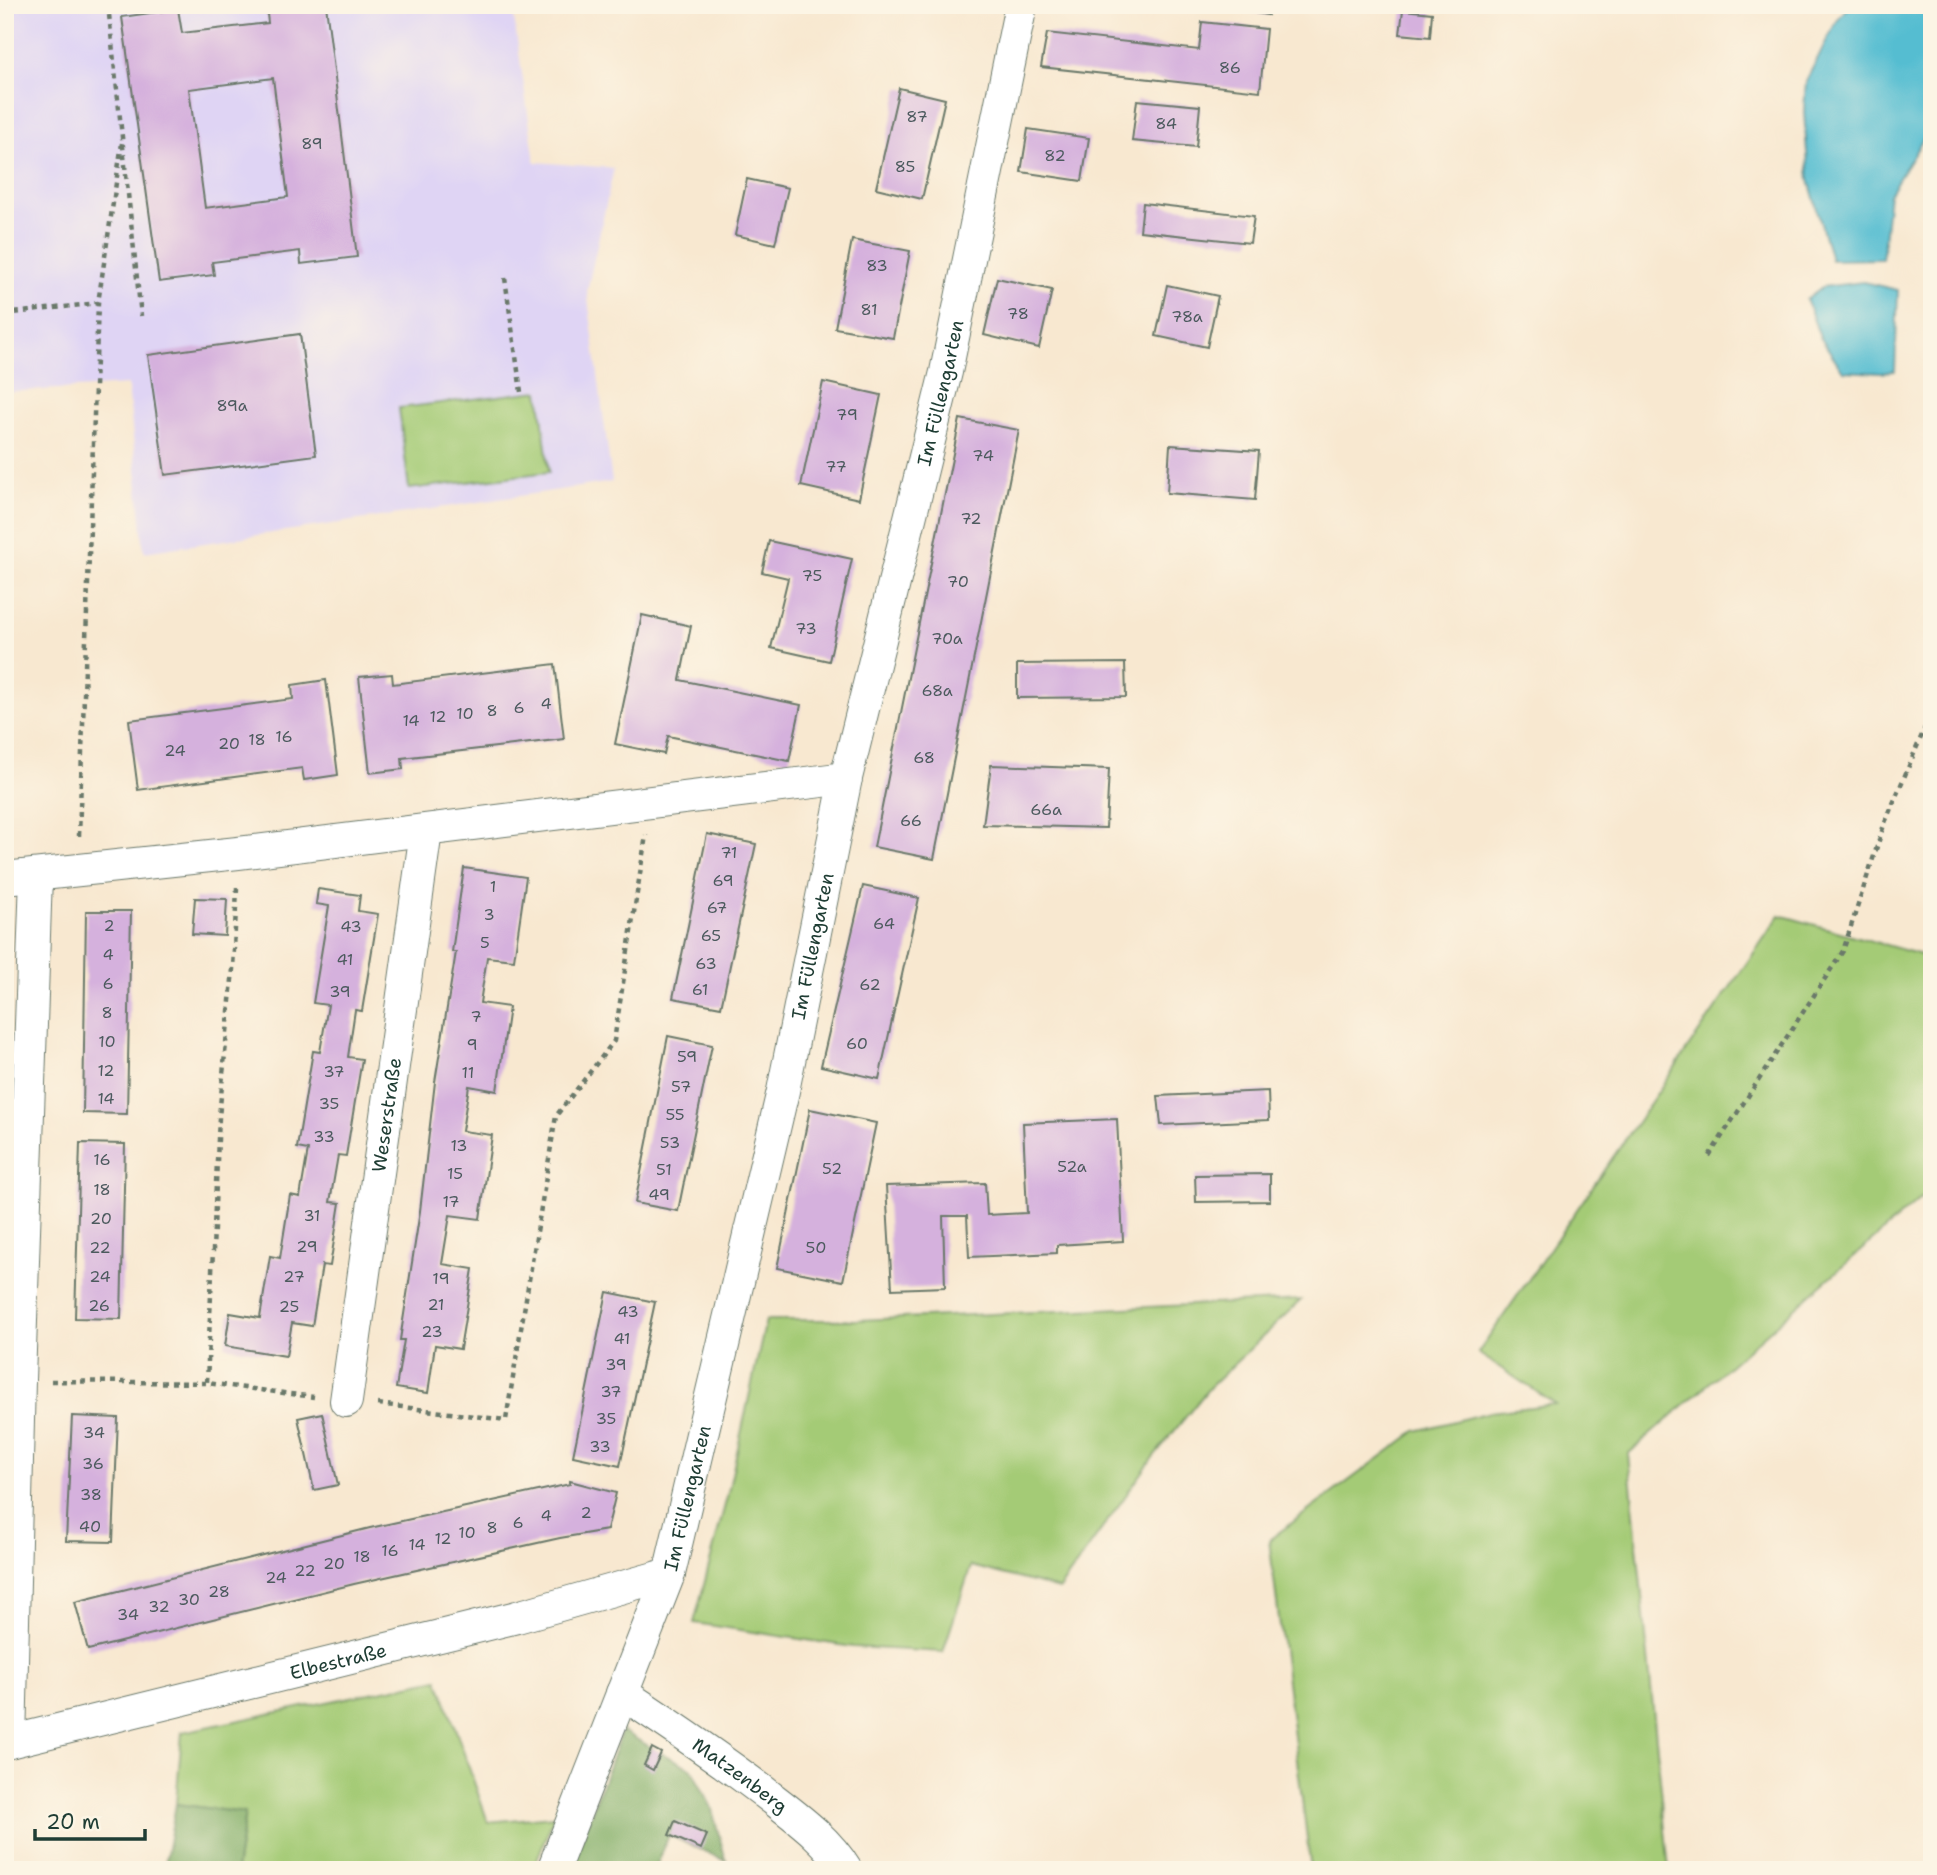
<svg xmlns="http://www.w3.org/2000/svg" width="1937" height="1875" viewBox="0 0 1937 1875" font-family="'Shantell Sans',sans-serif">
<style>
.built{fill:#dfd4f4}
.green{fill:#a4cb76;stroke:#628455;stroke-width:2}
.forest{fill:#83af67;stroke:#51764e;stroke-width:2}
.water{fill:#54bdd1;stroke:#3a7d82;stroke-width:2}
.building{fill:#d5b1dd;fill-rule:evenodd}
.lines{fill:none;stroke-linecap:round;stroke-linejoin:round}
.street-casing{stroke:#6b796b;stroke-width:34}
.path{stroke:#6b796b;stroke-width:4.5;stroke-dasharray:5 5;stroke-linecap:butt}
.street{stroke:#fff;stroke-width:32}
.labels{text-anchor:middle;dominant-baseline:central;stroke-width:6;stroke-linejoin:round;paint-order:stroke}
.number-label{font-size:16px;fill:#4c5a5e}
.street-label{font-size:19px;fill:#1f3d34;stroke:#fcf5e5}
</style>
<rect width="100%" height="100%" fill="#fcf5e5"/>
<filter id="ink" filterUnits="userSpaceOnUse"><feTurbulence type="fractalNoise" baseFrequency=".0143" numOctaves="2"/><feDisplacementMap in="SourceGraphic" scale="14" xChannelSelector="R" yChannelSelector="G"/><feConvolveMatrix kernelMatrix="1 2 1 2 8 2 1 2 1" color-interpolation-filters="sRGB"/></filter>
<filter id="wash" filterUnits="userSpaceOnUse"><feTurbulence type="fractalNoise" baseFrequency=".00686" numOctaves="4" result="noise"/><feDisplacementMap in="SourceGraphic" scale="28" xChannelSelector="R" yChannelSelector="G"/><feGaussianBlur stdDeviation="1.57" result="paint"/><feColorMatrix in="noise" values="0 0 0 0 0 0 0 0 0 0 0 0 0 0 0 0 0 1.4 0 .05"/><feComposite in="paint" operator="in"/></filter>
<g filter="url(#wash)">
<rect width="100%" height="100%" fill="#f8e8d0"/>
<polygon class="built" points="5,5 440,5 447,11 489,5 512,5 535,162 614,168 587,291 612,482 144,552 128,385 5,392"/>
<g class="green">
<polygon points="539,391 549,472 409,489 399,408"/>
<polygon points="1780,915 1932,958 1932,1200 1922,1197 1628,1454 1669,1870 1311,1870 1269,1540 1416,1431 1490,1412 1555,1404 1478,1353"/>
<polygon points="1301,1300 1209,1388 1154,1456 1059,1589 971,1566 943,1652 853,1647 694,1623 727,1497 766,1320 857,1320"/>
<polygon points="438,1679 488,1822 554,1816 533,1870 236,1870 245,1813 176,1804 182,1732"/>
</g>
<g class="forest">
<polygon points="622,1731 652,1748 644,1765 653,1769 661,1753 691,1768 711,1806 726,1861 669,1835 655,1870 570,1870"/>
<polygon points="176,1804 245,1813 236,1870 164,1870"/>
</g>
<g class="water">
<polygon points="1849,5 1932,5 1932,125 1889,194 1882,259 1831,260 1809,180 1804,112 1806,81 1835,24"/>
<polygon points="1863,282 1898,290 1895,371 1881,373 1843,371 1820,337 1806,299 1822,287"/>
</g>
<g id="blocks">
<g class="building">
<path d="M266,5H326L357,257L301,264L300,251L212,262L214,275L159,282L122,17L178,9L182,33L268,23ZM273,78L288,197L205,208L189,89Z"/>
<polygon points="1204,5 1269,5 1268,15"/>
<polygon points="1403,10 1432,13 1430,37 1400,34"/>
<polygon points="1202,22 1266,29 1260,91 1041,67 1047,33 1199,50"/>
<polygon points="899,88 945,99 922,199 876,188"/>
<polygon points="1137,100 1200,106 1196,147 1132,141"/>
<polygon points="1028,129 1089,138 1082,181 1021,172"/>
<polygon points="747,179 788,188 775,244 735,235"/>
<polygon points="1143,203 1254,216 1250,243 1140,231"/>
<polygon points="852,240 910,251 893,338 835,328"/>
<polygon points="997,278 1052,290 1039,348 984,335"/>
<polygon points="1167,285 1218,296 1207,347 1156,336"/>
<polygon points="300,334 316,455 165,475 148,355"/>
<polygon points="823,382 881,395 859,499 801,486"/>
<polygon points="960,419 1019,430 934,859 874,847"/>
<polygon points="1170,445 1259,451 1255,500 1167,493"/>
<polygon points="769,541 852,559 829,661 771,648 788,578 762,572"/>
<polygon points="642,615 691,626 680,680 801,705 789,761 668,736 664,754 615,744"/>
<polygon points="1125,663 1126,697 1017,698 1017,664"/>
<polygon points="555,664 564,739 402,758 403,769 370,773 359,677 392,674 393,684"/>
<polygon points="326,680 338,775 304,780 302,768 138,790 129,720 293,699 292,685"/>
<polygon points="991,765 1109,769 1106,828 983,825"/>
<polygon points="707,834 756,844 721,1007 673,998"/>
<polygon points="464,868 526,877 514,960 487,957 480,1003 509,1007 497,1091 469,1086 462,1131 492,1135 480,1219 450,1215 442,1264 473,1269 460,1349 435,1345 428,1393 396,1388 404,1340 400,1340 420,1211 435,1082 456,952 452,952"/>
<polygon points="863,886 919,898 879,1079 821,1066"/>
<polygon points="318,889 360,895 358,911 378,914 362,1011 355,1010 348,1057 362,1059 346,1156 338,1155 330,1202 340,1203 330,1266 322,1265 312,1326 292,1323 286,1356 225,1346 230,1313 260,1318 270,1256 280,1258 290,1195 300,1197 308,1150 297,1148 313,1051 320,1052 328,1005 313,1003 329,906 316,904"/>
<polygon points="195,898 227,899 225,936 192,934"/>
<polygon points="86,911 131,911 127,1114 83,1113"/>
<polygon points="668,1036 712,1045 678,1211 635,1203"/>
<polygon points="1268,1091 1269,1120 1161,1125 1158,1096"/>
<polygon points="810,1109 876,1123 843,1281 777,1268"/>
<polygon points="1117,1119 1123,1241 1057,1245 1057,1253 969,1257 967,1216 943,1216 945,1287 892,1289 886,1186 985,1183 987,1215 1027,1213 1023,1123"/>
<polygon points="80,1143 125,1144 121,1319 75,1318"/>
<polygon points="1270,1174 1270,1201 1196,1202 1195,1175"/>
<polygon points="607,1292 655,1302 620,1466 573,1456"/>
<polygon points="322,1413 338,1485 314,1490 298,1418"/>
<polygon points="72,1416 118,1418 113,1542 66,1541"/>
<polygon points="570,1481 616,1493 607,1530 560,1538 354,1584 88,1650 75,1602 370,1528 570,1484"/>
<polygon points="652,1748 661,1753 653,1770 644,1765"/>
<polygon points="675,1821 707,1835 701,1849 669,1835"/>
</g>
</g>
</g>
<g filter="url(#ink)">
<use href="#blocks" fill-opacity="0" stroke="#6b796b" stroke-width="2"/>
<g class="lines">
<g class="street-casing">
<g id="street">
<polyline points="5,878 238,853 846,778"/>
<path id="s1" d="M346,1401L426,831"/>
<path id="s2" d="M622,1693C675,1728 727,1763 777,1802C803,1822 829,1842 846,1870"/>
<polyline points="10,1742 19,1380 36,876"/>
<path id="s3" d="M5,1743L517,1617L669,1574"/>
<path id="s4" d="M553,1870L669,1574L783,1091L846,778L946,372L1021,5"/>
</g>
</g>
<g class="path">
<polyline points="108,5 141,316"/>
<polyline points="505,278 521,392"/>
<polyline points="5,314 98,303"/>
<polyline points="79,836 98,303 122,143"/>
<polyline points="237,888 233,969 219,1117 207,1383 314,1397"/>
<polyline points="1709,1156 1843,951 1884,825 1932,711"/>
<polyline points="51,1381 207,1383"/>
<polyline points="378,1404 506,1420 556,1116 614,1041 646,835"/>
</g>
<use href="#street" class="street"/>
</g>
</g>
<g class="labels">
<g class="number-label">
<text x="1230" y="67">86</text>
<text x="917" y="116">87</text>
<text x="1166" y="123">84</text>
<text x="312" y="143">89</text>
<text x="1055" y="155">82</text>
<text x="905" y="166">85</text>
<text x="877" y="265">83</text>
<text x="869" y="309">81</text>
<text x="1018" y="313">78</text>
<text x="1187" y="316">78a</text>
<text x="232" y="405">89a</text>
<text x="847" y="414">79</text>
<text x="983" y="455">74</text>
<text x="836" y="466">77</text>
<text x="971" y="518">72</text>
<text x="812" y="575">75</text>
<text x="958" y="581">70</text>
<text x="806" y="628">73</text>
<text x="947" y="638">70a</text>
<text x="937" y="690">68a</text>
<text x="546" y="703">4</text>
<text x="519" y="707">6</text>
<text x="492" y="710">8</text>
<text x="465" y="713">10</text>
<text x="438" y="716">12</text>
<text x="411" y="720">14</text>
<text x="284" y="736">16</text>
<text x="257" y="739">18</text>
<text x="229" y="743">20</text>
<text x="175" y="750">24</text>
<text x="924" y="757">68</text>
<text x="1046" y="809">66a</text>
<text x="911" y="820">66</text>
<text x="729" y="852">71</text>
<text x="723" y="880">69</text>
<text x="493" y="886">1</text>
<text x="717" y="907">67</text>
<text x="489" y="914">3</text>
<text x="884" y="923">64</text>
<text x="109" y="925">2</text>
<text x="351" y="926">43</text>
<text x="711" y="935">65</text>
<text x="485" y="942">5</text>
<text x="108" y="954">4</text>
<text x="345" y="959">41</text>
<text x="706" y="963">63</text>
<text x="108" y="983">6</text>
<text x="870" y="984">62</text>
<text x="700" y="989">61</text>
<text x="340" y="991">39</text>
<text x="107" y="1012">8</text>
<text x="476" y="1016">7</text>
<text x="107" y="1041">10</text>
<text x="857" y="1043">60</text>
<text x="472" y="1044">9</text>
<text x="687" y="1056">59</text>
<text x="106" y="1070">12</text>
<text x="334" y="1071">37</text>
<text x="468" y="1072">11</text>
<text x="681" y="1086">57</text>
<text x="106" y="1098">14</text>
<text x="329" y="1103">35</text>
<text x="675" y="1114">55</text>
<text x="324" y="1136">33</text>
<text x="670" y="1142">53</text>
<text x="459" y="1145">13</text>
<text x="102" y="1159">16</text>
<text x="1072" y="1166">52a</text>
<text x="832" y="1168">52</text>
<text x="664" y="1169">51</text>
<text x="455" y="1173">15</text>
<text x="102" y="1189">18</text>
<text x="659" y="1194">49</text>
<text x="451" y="1201">17</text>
<text x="312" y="1215">31</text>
<text x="101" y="1218">20</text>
<text x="307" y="1246">29</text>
<text x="100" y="1247">22</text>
<text x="816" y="1247">50</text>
<text x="100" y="1276">24</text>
<text x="294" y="1276">27</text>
<text x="441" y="1278">19</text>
<text x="436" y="1304">21</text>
<text x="99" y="1305">26</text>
<text x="289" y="1306">25</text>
<text x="628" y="1311">43</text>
<text x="432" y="1331">23</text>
<text x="622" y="1338">41</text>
<text x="616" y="1364">39</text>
<text x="611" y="1391">37</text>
<text x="606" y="1418">35</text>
<text x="94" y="1432">34</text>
<text x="600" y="1446">33</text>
<text x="93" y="1463">36</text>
<text x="91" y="1494">38</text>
<text x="586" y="1512">2</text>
<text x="546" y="1515">4</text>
<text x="518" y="1522">6</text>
<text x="90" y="1526">40</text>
<text x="492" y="1527">8</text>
<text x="467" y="1532">10</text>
<text x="443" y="1538">12</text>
<text x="417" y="1544">14</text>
<text x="390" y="1550">16</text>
<text x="362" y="1556">18</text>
<text x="334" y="1563">20</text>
<text x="305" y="1570">22</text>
<text x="276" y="1577">24</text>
<text x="219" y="1591">28</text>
<text x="189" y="1599">30</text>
<text x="159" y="1606">32</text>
<text x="128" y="1614">34</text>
</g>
<g class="street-label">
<text stroke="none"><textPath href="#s4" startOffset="1530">Im Füllengarten</textPath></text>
<text stroke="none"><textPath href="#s4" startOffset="962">Im Füllengarten</textPath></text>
<text stroke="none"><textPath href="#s1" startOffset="289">Weserstraße</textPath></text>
<text stroke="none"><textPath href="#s4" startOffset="396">Im Füllengarten</textPath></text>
<text stroke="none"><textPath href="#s3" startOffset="343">Elbestraße</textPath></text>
<text stroke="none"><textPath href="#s2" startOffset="144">Matzenberg</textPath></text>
</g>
</g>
<rect width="1937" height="1875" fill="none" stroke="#fcf5e5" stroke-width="28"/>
<path d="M35 1829v10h110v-10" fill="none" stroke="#1f3d34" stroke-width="3.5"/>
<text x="46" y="1829" font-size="21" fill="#1f3d34" stroke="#fcf5e5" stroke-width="5" paint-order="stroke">20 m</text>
</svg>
